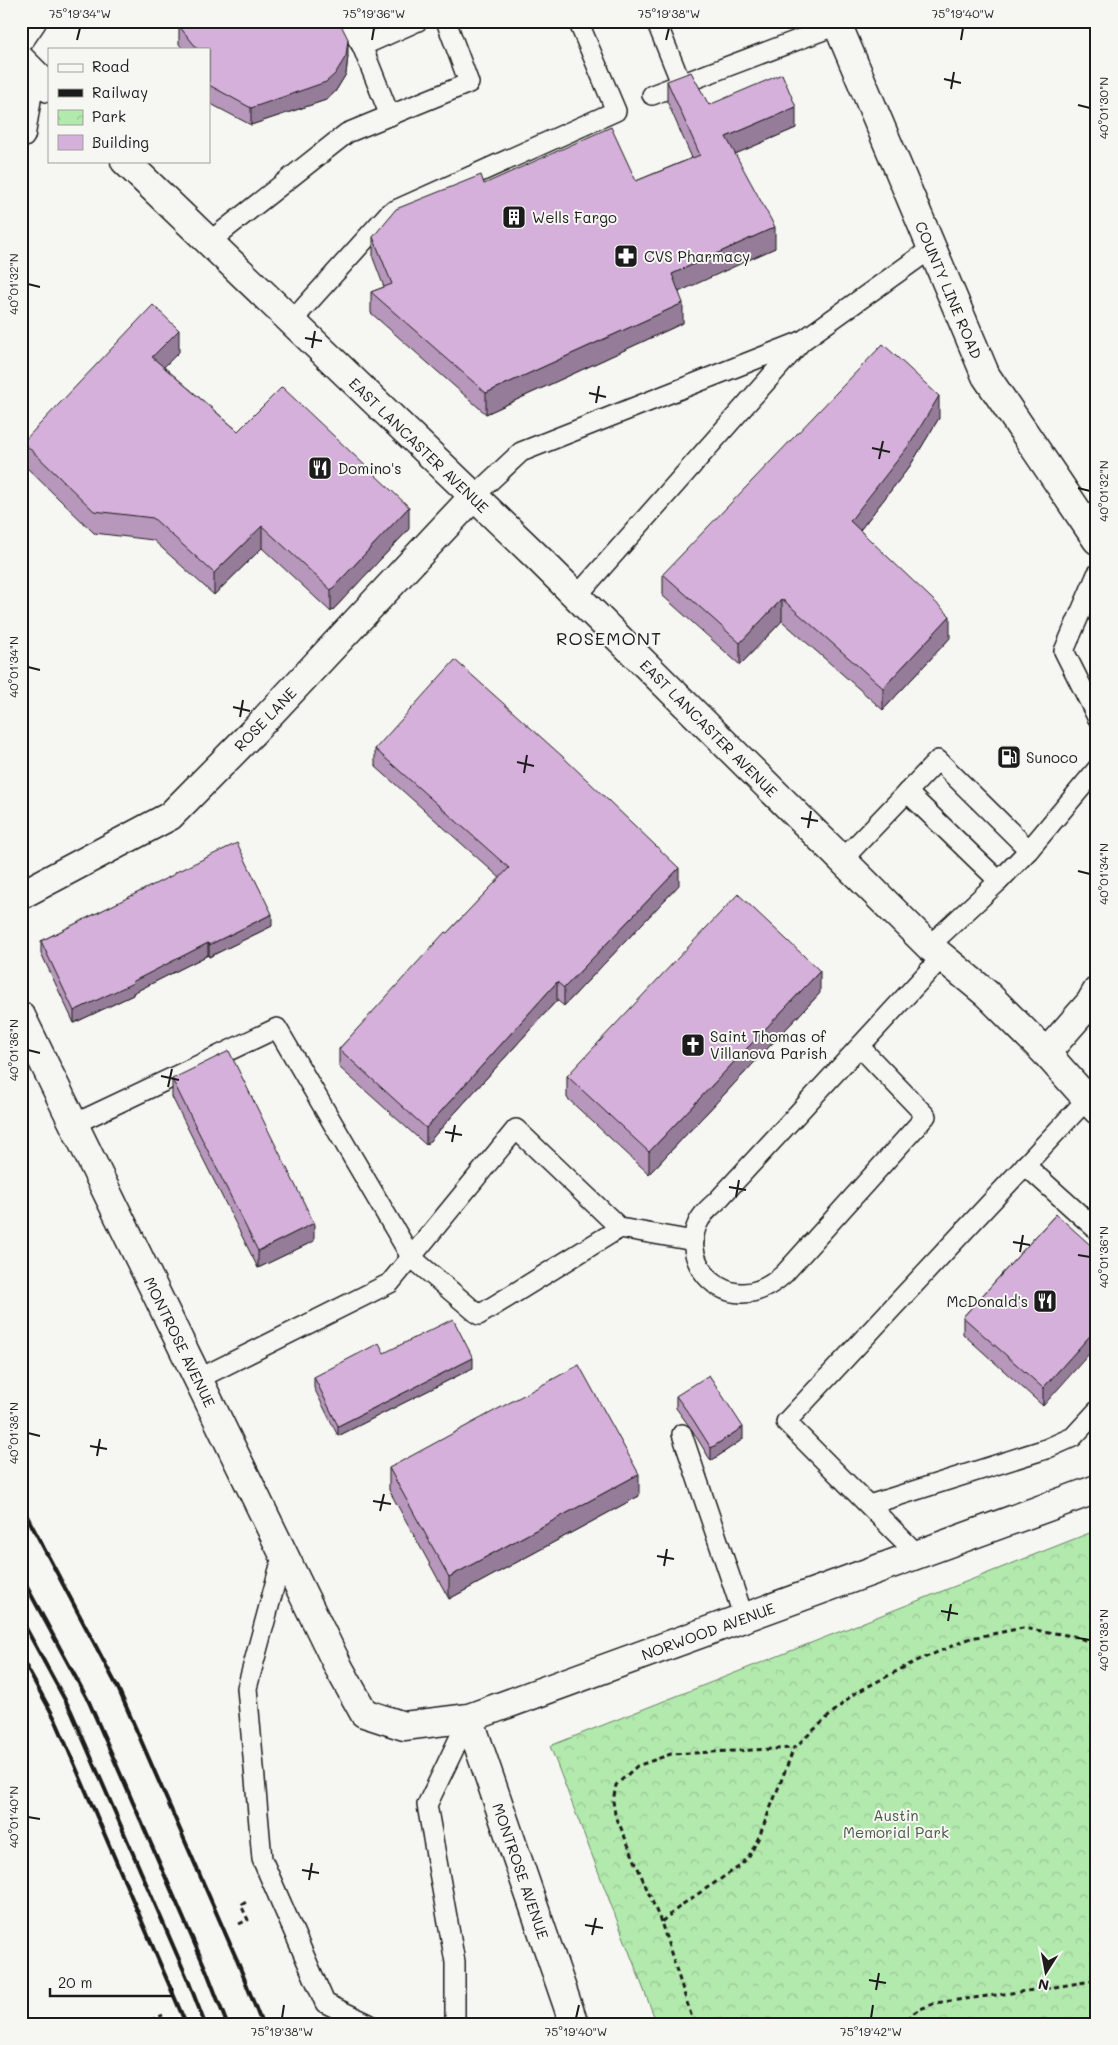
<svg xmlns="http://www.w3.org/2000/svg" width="1118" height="2045" viewBox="0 0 1118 2045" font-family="Mali,sans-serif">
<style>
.park{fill:url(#park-crowns);stroke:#678264}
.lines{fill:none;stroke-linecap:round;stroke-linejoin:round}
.lane-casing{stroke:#1c1c1c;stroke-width:22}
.street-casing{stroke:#1c1c1c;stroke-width:31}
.primary-casing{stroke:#1c1c1c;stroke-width:31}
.highway-casing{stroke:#1c1c1c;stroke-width:31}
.path{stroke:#1c1c1c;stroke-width:3;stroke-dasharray:5 4;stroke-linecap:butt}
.lane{stroke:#f6f6f2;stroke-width:19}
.street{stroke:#f6f6f2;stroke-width:28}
.primary{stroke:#f6f6f2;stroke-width:28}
.highway{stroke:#f6f6f2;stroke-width:28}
.rail{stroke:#1c1c1c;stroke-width:4}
.wall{fill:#b797bb;stroke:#1c1c1c}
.shaded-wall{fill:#957b99;stroke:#1c1c1c}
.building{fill:#d5b0da;stroke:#1c1c1c}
.ticks{fill:none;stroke:#1c1c1c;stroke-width:2}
.labels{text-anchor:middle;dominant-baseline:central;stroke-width:4;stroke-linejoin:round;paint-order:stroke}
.poi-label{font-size:15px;fill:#1c1c1c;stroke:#f6f6f2;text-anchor:start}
.street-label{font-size:15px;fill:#1c1c1c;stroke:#f6f6f2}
.park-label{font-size:15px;fill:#495a48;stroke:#f6f6f2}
.quarter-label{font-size:18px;letter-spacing:1px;fill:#1c1c1c;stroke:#f6f6f2}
.neatline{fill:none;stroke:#1c1c1c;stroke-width:2}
.ticks-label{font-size:12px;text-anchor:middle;fill:#1c1c1c}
</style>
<defs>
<pattern id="park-crowns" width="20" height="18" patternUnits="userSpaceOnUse" patternTransform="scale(1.25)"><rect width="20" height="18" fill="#b2e9ad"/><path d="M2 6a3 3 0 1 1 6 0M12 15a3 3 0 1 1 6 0" fill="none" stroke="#98c794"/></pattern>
</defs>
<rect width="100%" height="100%" fill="#f6f6f2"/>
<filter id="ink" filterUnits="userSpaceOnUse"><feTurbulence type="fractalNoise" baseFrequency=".02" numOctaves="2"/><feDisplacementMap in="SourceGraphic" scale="10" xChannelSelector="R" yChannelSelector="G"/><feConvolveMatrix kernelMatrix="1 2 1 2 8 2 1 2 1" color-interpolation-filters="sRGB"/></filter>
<g filter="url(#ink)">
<polygon class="park" points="1097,1530 1097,2024 657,2024 550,1746"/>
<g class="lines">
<g class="lane-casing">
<g id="lane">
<polyline points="346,21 362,46 418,21"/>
<polyline points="364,21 362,46 390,116"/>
<polyline points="656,21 681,83"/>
<polyline points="652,95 837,25"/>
<polyline points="209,242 347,133 469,83 446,21"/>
<polyline points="291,322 389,213 616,111 578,21"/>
<polyline points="802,341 932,248"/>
<polyline points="473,497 521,452 802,341 576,597"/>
<polyline points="1097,574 1064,651 1097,717"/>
<polyline points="907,792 999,881 1029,850"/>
<polyline points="842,860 938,760 1029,850 1097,769"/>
<polyline points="929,946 999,881"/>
<path d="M860,1047L926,1116L784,1274C772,1285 759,1293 743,1293C709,1294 684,1255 697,1225C701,1215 709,1208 717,1201L942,957"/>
<polyline points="74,1124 277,1028 411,1257 479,1315 620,1228"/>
<polyline points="1025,1165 1097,1230"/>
<polyline points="198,1379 390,1283 516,1129 620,1228 694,1241"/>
<polyline points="682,1434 744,1618"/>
<polyline points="869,1505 1046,1449 1073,1437 1097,1411"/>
<polyline points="283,1554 247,1688 262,1859 325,2003 369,2024"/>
<polyline points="918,1555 786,1422 1087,1099"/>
<polyline points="455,2024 455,1962 427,1805 469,1718"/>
</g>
</g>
<g class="street-casing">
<g id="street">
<polyline points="21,37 32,21"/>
<polyline points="21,80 27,97 21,134"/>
<polyline points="21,895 170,816 253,732 473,497"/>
<polyline points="21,1016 339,1668 364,1713 404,1726 469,1718 1097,1489"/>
<polyline points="469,1718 574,2024"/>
</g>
</g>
<g class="primary-casing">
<g id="primary">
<polyline points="836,21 986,376 1097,540"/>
<polyline points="1046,1053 1090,1003 1097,991"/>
</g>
</g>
<g class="highway-casing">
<g id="highway">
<polyline points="21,60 49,88"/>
<polyline points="125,161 537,557 929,946 987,994 1046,1053 1097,1110"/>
</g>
</g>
<g class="path">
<polyline points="661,1922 615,1814 613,1801 616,1785 637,1766 671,1754 794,1748"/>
<polyline points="239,1924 248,1920 241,1905 248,1901"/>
<polyline points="143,2024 163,2015"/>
<polyline points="694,2024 661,1922 683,1904 740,1866 749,1856 759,1837 794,1748 852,1695 914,1662 971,1638 1023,1628 1073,1636 1097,1644"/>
<polyline points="899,2024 918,2010 935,2003 1049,1988 1097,1980"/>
</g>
<use href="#lane" class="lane"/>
<use href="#street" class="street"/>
<use href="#primary" class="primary"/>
<use href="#highway" class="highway"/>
<g class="rail">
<polyline points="21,1505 118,1688 237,1960 262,2024"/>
<polyline points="21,1576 89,1702 207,1972 227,2024"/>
<polyline points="21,1619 71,1711 188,1980 205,2024"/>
<polyline points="21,1657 55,1719 186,2024"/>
</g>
</g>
<g class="wall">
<polygon points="179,26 348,56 346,74 335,92 326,100 251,125 209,103 209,49 183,49 179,44"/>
<polygon points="667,81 709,105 796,128 735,154 775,248 679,291 683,323 486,414 371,313 371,292 384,287 373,258 373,237 484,184 636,181 692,158 667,101"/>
<polygon points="179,352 164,367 238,431 409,529 331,612 262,548 214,595 153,540 94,533 23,464 23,442"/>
<polygon points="939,418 910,466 860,530 950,638 883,710 782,621 740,665 663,596 663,574"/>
<polygon points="375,749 679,885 564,1006 557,1000 426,1145 339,1067 339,1049 447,933 500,878 375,766"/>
<polygon points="174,873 272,926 209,957 208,955 133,993 133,995 74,1023 41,953 41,941 174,875"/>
<polygon points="820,993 649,1174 567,1098 567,1076"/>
<polygon points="172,1079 314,1241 258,1268 172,1097"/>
<polygon points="1056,1214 1043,1406 963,1334 963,1317"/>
<polygon points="473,1368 338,1436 314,1388 314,1377"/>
<polygon points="676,1396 743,1439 711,1461 692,1430 676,1408"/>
<polygon points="389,1468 639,1496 449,1599 389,1490"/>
</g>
<g class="shaded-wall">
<polygon points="348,39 348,56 346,74 335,92 326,100 251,125 251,108"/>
<polygon points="796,107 796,128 726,158 726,137"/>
<polygon points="775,227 775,248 672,295 672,274"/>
<polygon points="683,303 683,323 486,414 486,393"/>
<polygon points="179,330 179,352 152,379 152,357"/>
<polygon points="939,396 939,418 910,466 850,543 850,521"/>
<polygon points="409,507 409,529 331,612 331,590"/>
<polygon points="262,526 262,548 214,595 214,573"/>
<polygon points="782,599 782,621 740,665 740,643"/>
<polygon points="950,616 950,638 883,710 883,688"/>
<polygon points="679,868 679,885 564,1006 564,988"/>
<polygon points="272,914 272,926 209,957 209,945"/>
<polygon points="208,943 208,955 133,993 133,995 74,1023 74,1011"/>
<polygon points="820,971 820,993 649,1174 649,1152"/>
<polygon points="557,982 557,1000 426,1145 426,1128"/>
<polygon points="314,1223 314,1241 258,1268 258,1251"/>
<polygon points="1097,1328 1097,1345 1043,1406 1043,1388"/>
<polygon points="473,1358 473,1368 338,1436 338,1426"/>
<polygon points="743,1427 743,1439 711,1461 711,1448"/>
<polygon points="639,1474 639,1496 449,1599 449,1577"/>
</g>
<g class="building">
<polygon points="180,21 339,21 348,39 346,56 335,74 326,82 251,108 209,85 209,49 196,49 196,47 179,26"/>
<polygon points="691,72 709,105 782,74 796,107 726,137 775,227 672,274 683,303 486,393 371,292 392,284 373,237 396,209 481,175 484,184 611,127 636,181 700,155 667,81"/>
<polygon points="153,305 179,330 152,357 238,431 282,387 409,507 331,590 262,526 214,573 153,518 94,511 23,442"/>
<polygon points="883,344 939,396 910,444 850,521 950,616 883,688 782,599 740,643 663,574"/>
<polygon points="455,660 562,756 679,868 564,988 557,982 426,1128 339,1049 445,932 447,933 509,868 375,749"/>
<polygon points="237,843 272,914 209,945 208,943 132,982 133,983 74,1011 41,941 175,874 174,873"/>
<polygon points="738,894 820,971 649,1152 567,1076"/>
<polygon points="229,1051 314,1223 258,1251 172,1079"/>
<polygon points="1056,1214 1097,1251 1097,1328 1043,1388 963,1317"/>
<polygon points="453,1319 473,1358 338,1426 314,1377 379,1343 384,1353"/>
<polygon points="579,1365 639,1474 449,1577 389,1468"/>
<polygon points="709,1375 743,1427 711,1448 692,1418 676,1396"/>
</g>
</g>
<path class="ticks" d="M77,40L80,28M372,40L374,28M666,40L669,28M961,40L963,28M944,79L961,83M951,89L954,72M1078,105L1090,108M28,284L40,287M305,338L322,341M312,348L315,331M589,393L606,397M596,403L599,386M872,448L890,452M879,459L883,441M1078,488L1090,491M28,667L40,670M233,707L250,711M240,717L243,700M517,762L534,766M524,773L527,755M801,818L818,821M808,828L811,811M1078,871L1090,874M28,1050L40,1053M161,1076L179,1080M168,1087L172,1069M445,1132L462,1135M452,1142L455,1125M729,1187L746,1190M736,1197L739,1180M1013,1242L1030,1245M1020,1252L1023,1235M1078,1255L1090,1257M28,1433L40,1436M90,1446L107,1449M97,1456L100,1439M373,1501L391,1504M380,1511L384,1494M657,1556L674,1559M664,1566L667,1549M941,1611L958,1614M948,1621L951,1604M1078,1638L1090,1640M28,1817L40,1819M302,1870L319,1873M309,1880L312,1863M585,1925L603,1928M592,1935L596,1918M869,1980L886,1983M876,1990L879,1973M282,2018L284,2005M576,2018L579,2005M871,2018L873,2005"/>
<defs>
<g id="building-square" transform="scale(1.25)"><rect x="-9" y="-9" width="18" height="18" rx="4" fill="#1c1c1c" stroke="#f6f6f2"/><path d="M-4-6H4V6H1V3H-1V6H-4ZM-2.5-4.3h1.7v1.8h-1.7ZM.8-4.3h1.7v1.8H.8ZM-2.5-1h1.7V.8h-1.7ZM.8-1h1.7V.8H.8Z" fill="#fff"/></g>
<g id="pharmacy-square" transform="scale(1.25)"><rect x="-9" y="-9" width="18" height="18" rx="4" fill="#1c1c1c" stroke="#f6f6f2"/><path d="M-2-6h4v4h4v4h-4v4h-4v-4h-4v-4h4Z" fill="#fff"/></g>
<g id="restaurant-square" transform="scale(1.25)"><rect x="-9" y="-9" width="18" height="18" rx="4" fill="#1c1c1c" stroke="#f6f6f2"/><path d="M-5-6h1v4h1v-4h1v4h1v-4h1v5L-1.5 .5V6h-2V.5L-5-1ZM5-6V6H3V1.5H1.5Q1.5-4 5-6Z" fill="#fff"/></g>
<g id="fuel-square" transform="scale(1.25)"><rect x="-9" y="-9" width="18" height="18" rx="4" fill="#1c1c1c" stroke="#f6f6f2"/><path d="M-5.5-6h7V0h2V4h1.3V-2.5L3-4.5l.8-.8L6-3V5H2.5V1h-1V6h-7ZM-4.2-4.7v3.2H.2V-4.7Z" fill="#fff"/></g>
<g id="church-square" transform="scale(1.25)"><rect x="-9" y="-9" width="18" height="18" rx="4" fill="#1c1c1c" stroke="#f6f6f2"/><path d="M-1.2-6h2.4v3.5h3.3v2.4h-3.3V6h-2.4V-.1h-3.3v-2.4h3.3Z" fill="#fff"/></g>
</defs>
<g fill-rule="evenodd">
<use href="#building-square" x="514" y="217"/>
<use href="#pharmacy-square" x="626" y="256"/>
<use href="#restaurant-square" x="320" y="468"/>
<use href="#fuel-square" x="1009" y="757"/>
<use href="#church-square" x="693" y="1045"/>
<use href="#restaurant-square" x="1045" y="1301"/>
</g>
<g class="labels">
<g class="poi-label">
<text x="532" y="217">Wells Fargo</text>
<text x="644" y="256">CVS Pharmacy</text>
<text x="338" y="468">Domino's</text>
<text x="1026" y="757">Sunoco</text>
<text x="710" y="1036">Saint Thomas of<tspan x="710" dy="17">Villanova Parish</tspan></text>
<text x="1028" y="1301" text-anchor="end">McDonald's</text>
</g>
<g class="street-label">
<text transform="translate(949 290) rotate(67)">COUNTY LINE ROAD</text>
<text transform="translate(419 445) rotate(44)">EAST LANCASTER AVENUE</text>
<text transform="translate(265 719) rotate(-46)">ROSE LANE</text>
<text transform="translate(709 728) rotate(45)">EAST LANCASTER AVENUE</text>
<text transform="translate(180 1342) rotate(64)">MONTROSE AVENUE</text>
<text transform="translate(708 1631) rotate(-20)">NORWOOD AVENUE</text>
<text transform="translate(521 1871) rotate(71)">MONTROSE AVENUE</text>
</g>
<g class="park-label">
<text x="896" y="1815">Austin<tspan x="896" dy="17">Memorial Park</tspan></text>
</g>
<g class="quarter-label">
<text x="609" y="638">ROSEMONT</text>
</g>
</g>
<rect width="1118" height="2045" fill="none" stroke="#f6f6f2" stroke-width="55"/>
<rect x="48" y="48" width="162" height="115" fill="#f6f6f2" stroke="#9f9f9c"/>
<rect x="58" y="64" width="25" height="8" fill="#f6f6f2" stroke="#9f9f9c"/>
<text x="92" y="72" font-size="15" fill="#1c1c1c">Road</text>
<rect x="58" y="89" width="25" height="8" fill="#1c1c1c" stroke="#9f9f9c"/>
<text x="92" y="98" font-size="15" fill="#1c1c1c">Railway</text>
<rect x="58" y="110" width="25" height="15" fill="url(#park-crowns)" stroke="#9f9f9c"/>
<text x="92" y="122" font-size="15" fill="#1c1c1c">Park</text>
<rect x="58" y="135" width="25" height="15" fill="#d5b0da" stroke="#9f9f9c"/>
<text x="92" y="148" font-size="15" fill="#1c1c1c">Building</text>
<g transform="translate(1046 1972) rotate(191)" stroke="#f6f6f2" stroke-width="4" paint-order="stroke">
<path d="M0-4L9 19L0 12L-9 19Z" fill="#1c1c1c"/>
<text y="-8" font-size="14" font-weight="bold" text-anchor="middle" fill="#1c1c1c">N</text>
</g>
<path d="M50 1988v8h122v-8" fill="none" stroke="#1c1c1c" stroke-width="2.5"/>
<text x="58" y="1988" font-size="15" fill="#1c1c1c" stroke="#f6f6f2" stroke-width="4" paint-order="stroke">20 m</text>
<rect x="28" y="28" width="1062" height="1990" class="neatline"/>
<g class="ticks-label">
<text x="80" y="18">75°19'34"W</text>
<text x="374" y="18">75°19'36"W</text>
<text x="669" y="18">75°19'38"W</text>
<text x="963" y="18">75°19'40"W</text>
<text transform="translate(1104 108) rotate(-90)" y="4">40°01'30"N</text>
<text transform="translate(14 284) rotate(-90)" y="4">40°01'32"N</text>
<text transform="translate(1104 491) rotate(-90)" y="4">40°01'32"N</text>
<text transform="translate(14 667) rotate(-90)" y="4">40°01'34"N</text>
<text transform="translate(1104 874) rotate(-90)" y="4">40°01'34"N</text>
<text transform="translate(14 1050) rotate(-90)" y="4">40°01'36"N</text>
<text transform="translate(1104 1257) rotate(-90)" y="4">40°01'36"N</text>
<text transform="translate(14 1433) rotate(-90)" y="4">40°01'38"N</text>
<text transform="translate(1104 1640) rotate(-90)" y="4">40°01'38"N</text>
<text transform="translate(14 1817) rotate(-90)" y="4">40°01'40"N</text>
<text x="282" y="2036">75°19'38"W</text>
<text x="576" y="2036">75°19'40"W</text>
<text x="871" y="2036">75°19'42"W</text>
</g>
</svg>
